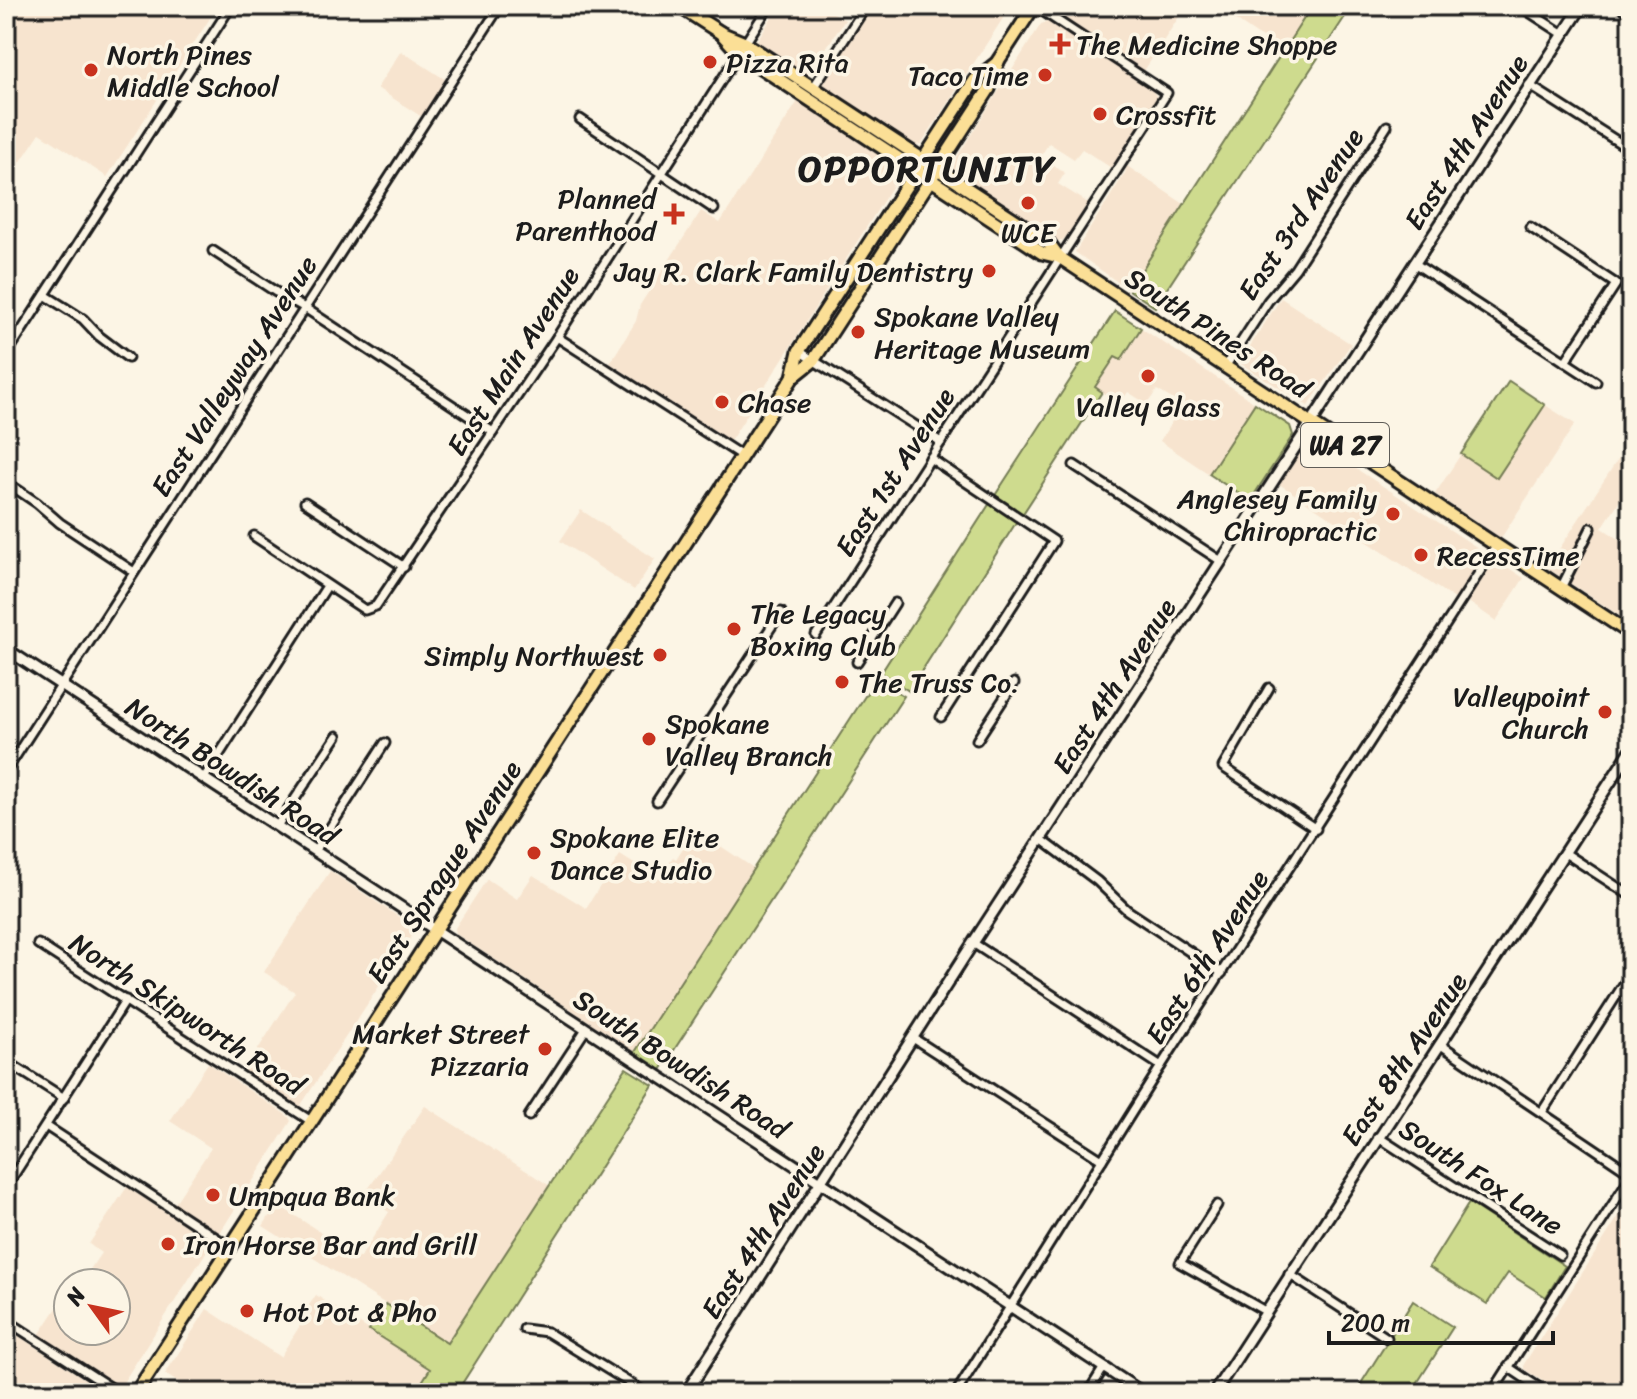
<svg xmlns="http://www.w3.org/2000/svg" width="1637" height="1399" viewBox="0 0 1637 1399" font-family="Sriracha,sans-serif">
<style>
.built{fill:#f7e4cf}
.green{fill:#cedb8e;stroke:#757c55;stroke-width:2}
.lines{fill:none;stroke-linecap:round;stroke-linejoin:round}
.minor-casing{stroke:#1c1c1c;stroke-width:13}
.tertiary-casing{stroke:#1c1c1c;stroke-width:15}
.primary-casing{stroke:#1c1c1c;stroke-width:17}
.minor{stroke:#fcf5e5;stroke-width:7}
.tertiary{stroke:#fcf5e5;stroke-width:9}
.primary{stroke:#fbdf96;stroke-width:11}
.poi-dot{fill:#c8321e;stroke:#fcf5e5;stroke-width:3}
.labels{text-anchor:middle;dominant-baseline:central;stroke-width:7;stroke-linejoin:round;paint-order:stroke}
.shield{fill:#fcf5e5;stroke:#5f5d58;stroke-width:2}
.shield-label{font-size:26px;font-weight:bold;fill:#1c1c1c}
.poi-label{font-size:28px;fill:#1c1c1c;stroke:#fcf5e5;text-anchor:start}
.street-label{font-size:28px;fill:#1c1c1c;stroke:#fcf5e5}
.district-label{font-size:36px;font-weight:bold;letter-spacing:2px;fill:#1c1c1c;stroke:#fcf5e5}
</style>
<rect width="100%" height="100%" fill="#fcf5e5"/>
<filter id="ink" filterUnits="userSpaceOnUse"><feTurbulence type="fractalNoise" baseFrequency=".0125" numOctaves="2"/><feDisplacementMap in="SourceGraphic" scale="16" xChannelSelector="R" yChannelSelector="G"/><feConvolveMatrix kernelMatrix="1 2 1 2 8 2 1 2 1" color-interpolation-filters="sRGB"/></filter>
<g filter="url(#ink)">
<g class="built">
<polygon points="6,6 218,6 107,177 40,133 9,179 6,177"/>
<polygon points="779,6 823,6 845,20 807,76 756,42"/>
<polygon points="869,6 1011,6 921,144 911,146 824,87 824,80 839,58 844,43"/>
<polygon points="1053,6 1186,6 1144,71 1140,71 1056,15"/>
<polygon points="1215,6 1312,6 1283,52"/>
<polygon points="1048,22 1151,89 1157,97 1156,102 1113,169 1082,149 1074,159 1049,143 1040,157 1065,173 1058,184 1090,204 1075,227 1063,240 1058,241 952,173 950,168 1041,24"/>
<polygon points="401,51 446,80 422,117 377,88"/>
<polygon points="798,101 900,167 899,176 731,440 723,440 610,363 636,321 640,305 701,211 720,223"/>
<polygon points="1127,166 1184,204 1129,290 1075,252 1125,173"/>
<polygon points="1281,298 1351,344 1308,406 1241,364 1241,360"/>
<polygon points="1141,328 1255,403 1209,474 1160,441 1182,405 1157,390 1147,404 1128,392 1120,404 1095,388 1116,357 1121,359"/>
<polygon points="1545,405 1575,424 1501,538 1435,494 1461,454 1497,477"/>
<polygon points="1309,438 1524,578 1496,621 1467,601 1464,605 1279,484 1305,440"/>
<polygon points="1631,439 1631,483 1602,528 1627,544 1631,538 1631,623 1547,568"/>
<polygon points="581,510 655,559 634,590 560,541"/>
<polygon points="695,829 755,869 635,1052 456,934 455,928 487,879 517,899 533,875 586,908 620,855 658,879 673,857 676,859"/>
<polygon points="330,871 411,925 414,933 299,1108 242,1074 295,992 264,972"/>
<polygon points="208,1063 288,1116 291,1121 221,1231 215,1233 173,1206 211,1148 170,1121"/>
<polygon points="425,1106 550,1186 447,1343 263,1226 277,1204 360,1258 389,1212 364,1195"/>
<polygon points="127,1187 207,1240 210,1246 121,1386 116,1388 37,1338 65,1296 68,1298 68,1331 116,1331 116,1283 81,1283 101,1253 89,1244"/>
<polygon points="1631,1197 1631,1393 1561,1393 1524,1369 1524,1364"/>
<polygon points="316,1295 430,1370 415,1393 194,1393 165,1374 207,1309 280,1357 301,1324 298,1321"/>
<polygon points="6,1328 94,1385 105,1393 6,1393"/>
</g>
<g class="green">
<polygon points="1312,6 1352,6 1155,307 1129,290"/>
<polygon points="1115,311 1141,328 1121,360 1115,357 1095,387 1102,392 1022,515 994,497"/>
<polygon points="1509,381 1545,405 1497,478 1461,454"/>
<polygon points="1255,403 1290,426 1293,435 1250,501 1209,474"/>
<polygon points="990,503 1017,521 909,691 881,673"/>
<polygon points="876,679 904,696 661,1070 635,1052"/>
<polygon points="626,1068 653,1085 456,1393 415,1393 430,1369 369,1330 386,1304 447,1343"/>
<polygon points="1469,1203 1565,1266 1546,1297 1508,1273 1487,1304 1429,1267"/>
<polygon points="1413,1301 1453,1327 1414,1388 1420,1393 1355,1393"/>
</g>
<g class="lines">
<g class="minor-casing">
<g id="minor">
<polyline points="1520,6 1563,34"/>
<polyline points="1619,6 1631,14"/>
<polyline points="1529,85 1631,150"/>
<polyline points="813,88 866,6"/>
<polyline points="580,119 714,209"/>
<polyline points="1530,227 1616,284 1565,362"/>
<polyline points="213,251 276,292 305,308 493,432"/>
<polyline points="1414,263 1596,382"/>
<polyline points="45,295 83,319 99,336 128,358"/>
<polyline points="557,337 742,456"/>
<polyline points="799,351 941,442"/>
<polyline points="6,355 231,6"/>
<polyline points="1225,367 1268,301 1295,269 1387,126"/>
<polyline points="930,458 1054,541 941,717"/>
<polyline points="1074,465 1221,561"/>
<polyline points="6,482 37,503 60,523 134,572"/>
<polyline points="305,502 404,567"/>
<polyline points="254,536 365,610 376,606 557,337 769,6"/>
<polyline points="1561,588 1591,528"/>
<polyline points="816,635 1167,93 1035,6"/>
<polyline points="857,662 895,603"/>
<polyline points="1269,688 1223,767 1316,829"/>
<polyline points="977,740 1014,683"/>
<polyline points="6,771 500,6"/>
<polyline points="204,778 327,586"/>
<polyline points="657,801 781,612"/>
<polyline points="277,826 337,736"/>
<polyline points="1041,839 1097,881 1127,910 1222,973"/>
<polyline points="315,851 385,743"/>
<polyline points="1565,853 1631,896"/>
<polyline points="973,943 1161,1066"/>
<polyline points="38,944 311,1121"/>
<polyline points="913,1038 1102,1160"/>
<polyline points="1441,1045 1631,1173"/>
<polyline points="6,1061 64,1098"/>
<polyline points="1542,1112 1631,973"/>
<polyline points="529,1116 586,1029"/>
<polyline points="46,1126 230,1247"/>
<polyline points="1378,1137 1560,1255"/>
<polyline points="6,1187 126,1000"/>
<polyline points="1217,1205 1180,1263 1265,1311"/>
<polyline points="1289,1274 1387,1338"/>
<polyline points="6,1320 119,1393"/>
<polyline points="524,1329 547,1332 646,1393"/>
<polyline points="1508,1367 1547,1393"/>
<polyline points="956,1393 1161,1066 1497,545"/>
<polyline points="1088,1393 1104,1367"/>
<polyline points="1492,1393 1631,1176"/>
</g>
</g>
<g class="tertiary-casing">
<g id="tertiary">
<polyline points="6,649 1143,1393"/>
<polyline points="686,1393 973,943 1582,6"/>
<polyline points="1214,1393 1631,750"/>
</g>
</g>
<g class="primary-casing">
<g id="primary">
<polyline points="679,6 721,33 745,43 1020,223 1048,242 1059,257"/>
<polyline points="721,33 739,53 1042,253 1059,257 1631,634"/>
<polyline points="793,377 799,351 975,80 998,62"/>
<polyline points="136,1393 793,377 813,361 989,89 998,61 1034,6"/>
</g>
</g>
<use href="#minor" class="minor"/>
<use href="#tertiary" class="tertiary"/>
<use href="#primary" class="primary"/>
</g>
</g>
<g class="poi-dot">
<path d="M1056 32h8v8h8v8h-8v8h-8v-8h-8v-8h8z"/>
<circle cx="710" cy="62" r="8"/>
<circle cx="91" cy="70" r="8"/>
<circle cx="1045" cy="75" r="8"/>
<circle cx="1100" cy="114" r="8"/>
<circle cx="1028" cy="203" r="8"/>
<path d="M670 202h8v8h8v8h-8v8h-8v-8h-8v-8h8z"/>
<circle cx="989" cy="271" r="8"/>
<circle cx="858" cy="332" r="8"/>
<circle cx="1148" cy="376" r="8"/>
<circle cx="722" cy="402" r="8"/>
<circle cx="1393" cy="514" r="8"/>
<circle cx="1421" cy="555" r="8"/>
<circle cx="734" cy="629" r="8"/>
<circle cx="660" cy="655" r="8"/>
<circle cx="842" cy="682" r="8"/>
<circle cx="1605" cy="712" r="8"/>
<circle cx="649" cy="739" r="8"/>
<circle cx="534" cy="853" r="8"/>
<circle cx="545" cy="1049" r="8"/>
<circle cx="213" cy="1195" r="8"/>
<circle cx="168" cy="1244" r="8"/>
<circle cx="247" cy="1311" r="8"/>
</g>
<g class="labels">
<rect class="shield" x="1301" y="423" width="88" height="44" rx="6"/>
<g class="shield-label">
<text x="1345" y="445">WA 27</text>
</g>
<g class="poi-label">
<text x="1076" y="44">The Medicine Shoppe</text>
<text x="107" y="54">North Pines<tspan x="107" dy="32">Middle School</tspan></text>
<text x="726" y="62">Pizza Rita</text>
<text x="1029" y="75" text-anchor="end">Taco Time</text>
<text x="1116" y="114">Crossfit</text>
<text x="656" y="198" text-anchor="end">Planned<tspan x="656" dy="32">Parenthood</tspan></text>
<text x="1028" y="232" text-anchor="middle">WCE</text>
<text x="973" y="271" text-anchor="end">Jay R. Clark Family Dentistry</text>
<text x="874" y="316">Spokane Valley<tspan x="874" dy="32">Heritage Museum</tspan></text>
<text x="738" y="402">Chase</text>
<text x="1148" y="406" text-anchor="middle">Valley Glass</text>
<text x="1377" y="498" text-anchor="end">Anglesey Family<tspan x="1377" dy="32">Chiropractic</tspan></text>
<text x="1437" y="555">RecessTime</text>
<text x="750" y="613">The Legacy<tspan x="750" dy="32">Boxing Club</tspan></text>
<text x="644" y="655" text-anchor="end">Simply Northwest</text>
<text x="858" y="682">The Truss Co.</text>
<text x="1589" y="696" text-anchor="end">Valleypoint<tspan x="1589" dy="32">Church</tspan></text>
<text x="665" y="723">Spokane<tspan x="665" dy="32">Valley Branch</tspan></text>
<text x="550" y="837">Spokane Elite<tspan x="550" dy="32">Dance Studio</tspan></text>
<text x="529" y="1033" text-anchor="end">Market Street<tspan x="529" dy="32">Pizzaria</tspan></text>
<text x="229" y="1195">Umpqua Bank</text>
<text x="184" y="1244">Iron Horse Bar and Grill</text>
<text x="263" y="1311">Hot Pot &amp; Pho</text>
</g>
<g class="street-label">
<text transform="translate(1466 142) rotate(-57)">East 4th Avenue</text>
<text transform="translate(1301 214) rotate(-56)">East 3rd Avenue</text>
<text transform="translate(1218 333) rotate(33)">South Pines Road</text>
<text transform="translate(513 361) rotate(-57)">East Main Avenue</text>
<text transform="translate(234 376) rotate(-57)">East Valleyway Avenue</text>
<text transform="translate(895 472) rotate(-57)">East 1st Avenue</text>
<text transform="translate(1114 686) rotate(-57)">East 4th Avenue</text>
<text transform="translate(232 771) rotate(33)">North Bowdish Road</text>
<text transform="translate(444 872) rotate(-57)">East Sprague Avenue</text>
<text transform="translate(1207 957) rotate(-57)">East 6th Avenue</text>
<text transform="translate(187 1014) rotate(33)">North Skipworth Road</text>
<text transform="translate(1404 1059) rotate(-56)">East 8th Avenue</text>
<text transform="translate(681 1064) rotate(33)">South Bowdish Road</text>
<text transform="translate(1481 1177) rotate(33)">South Fox Lane</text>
<text transform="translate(763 1231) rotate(-57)">East 4th Avenue</text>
</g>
<g class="district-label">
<text x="927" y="169">OPPORTUNITY</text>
</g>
</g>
<rect width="1637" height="1399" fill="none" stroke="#fcf5e5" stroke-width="32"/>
<rect x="16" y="16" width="1605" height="1367" fill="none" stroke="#1c1c1c" stroke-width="3" filter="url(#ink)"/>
<g transform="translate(92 1307) rotate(303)"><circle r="38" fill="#fcf5e5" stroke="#a29e95" stroke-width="2"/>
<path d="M0-6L14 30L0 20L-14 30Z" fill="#c8321e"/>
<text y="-12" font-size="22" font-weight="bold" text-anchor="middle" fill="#1c1c1c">N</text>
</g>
<path d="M1329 1331v12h224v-12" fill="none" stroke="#1c1c1c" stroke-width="4"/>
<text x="1341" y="1331" font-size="24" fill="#1c1c1c" stroke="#fcf5e5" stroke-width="6" paint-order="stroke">200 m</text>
</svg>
